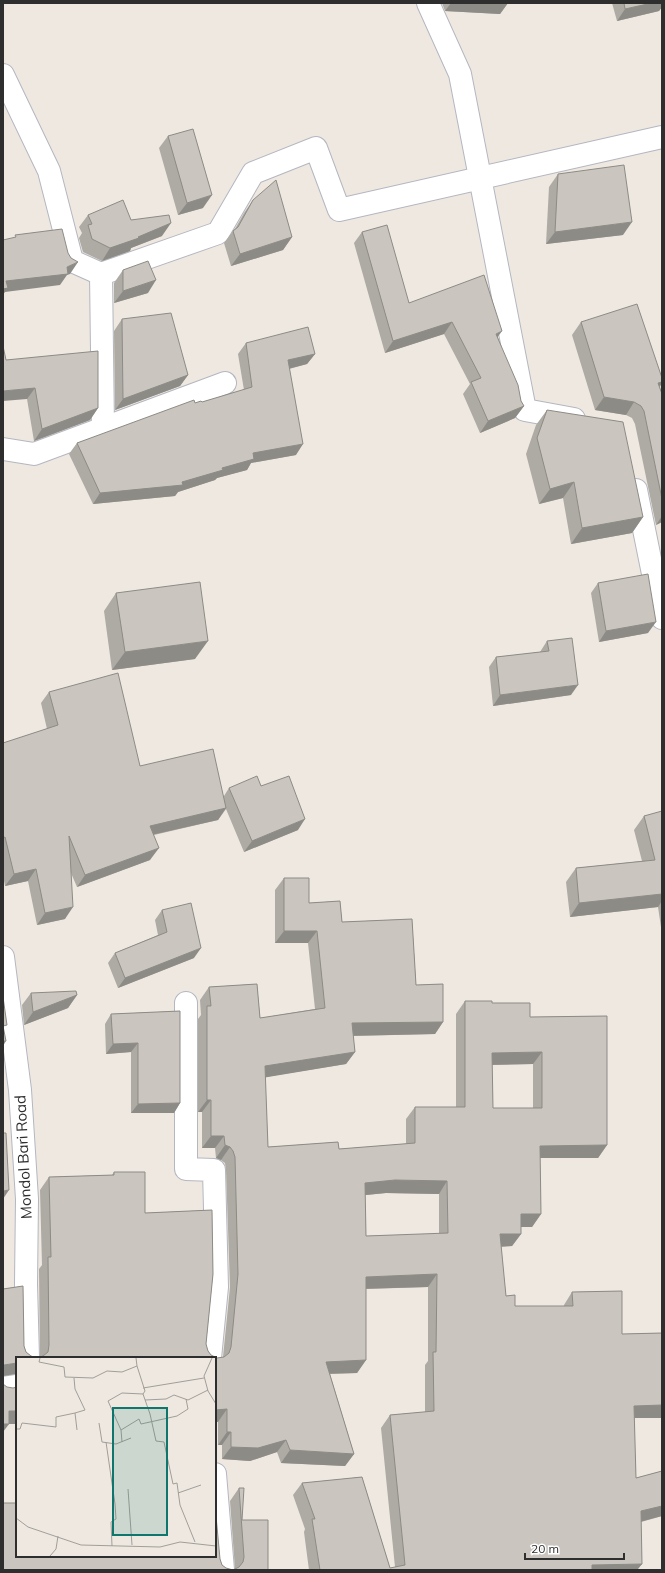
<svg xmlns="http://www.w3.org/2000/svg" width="665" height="1573" viewBox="0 0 665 1573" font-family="Mulish,sans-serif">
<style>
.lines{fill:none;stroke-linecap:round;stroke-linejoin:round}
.street-casing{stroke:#b4b7c0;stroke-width:24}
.street{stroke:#fff;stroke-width:22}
.wall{fill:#aeaaa4;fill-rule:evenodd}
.shaded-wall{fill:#8d8b86}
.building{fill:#cac6bf;stroke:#8d8b86;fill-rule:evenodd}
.labels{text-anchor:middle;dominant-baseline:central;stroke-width:4;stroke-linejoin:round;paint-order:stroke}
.street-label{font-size:15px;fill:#2e2e2e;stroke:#fff}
.inset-road{fill:none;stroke:#a19e99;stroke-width:1}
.view{fill:#0f766e;fill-opacity:0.15;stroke:#0f766e;stroke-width:2}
.inset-edge{fill:none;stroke:#2e2e2e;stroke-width:2}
</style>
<rect width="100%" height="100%" fill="#eee8e1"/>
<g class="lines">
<g class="street-casing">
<g id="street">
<polyline points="428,3 460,74 525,410 574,419"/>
<polyline points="3,75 49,171 72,261 101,274 103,428"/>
<polyline points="101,274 218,233 253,173 316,148 339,210 662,137"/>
<polyline points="3,449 34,454 225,383"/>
<polyline points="636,490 662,618"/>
<polyline points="3,957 20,1090 27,1199 26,1284 28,1358"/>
<polyline points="186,1003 186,1169 214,1170 217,1287 210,1358"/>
<polyline points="3,1388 17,1386"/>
<polyline points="215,1474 223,1570"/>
</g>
</g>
<use href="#street" class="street"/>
</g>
<g class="wall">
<polygon points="442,3 508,3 500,14 445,11"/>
<polygon points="612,3 662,3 662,7 659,11 617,21"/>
<polygon points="168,136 203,208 178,215 159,148"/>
<polygon points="558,174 623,235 546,244 549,187"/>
<polygon points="253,200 292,237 283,250 231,266 224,243 233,231 235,229 244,213"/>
<polygon points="88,215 131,220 162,236 131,248 130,251 102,261 83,252 79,238 82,233 79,227"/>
<polygon points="362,232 409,303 498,338 521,401 524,406 515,418 480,433 463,394 470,384 444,334 385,353 354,243"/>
<polygon points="123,270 148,293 114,303 114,283"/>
<polygon points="122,319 188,375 180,386 115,410 114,331"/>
<polygon points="581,322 662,383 660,387 662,394 662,522 656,525 635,424 632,418 626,415 595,410 572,335"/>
<polygon points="246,343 315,354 307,364 289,369 296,455 251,463 247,470 217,478 215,480 178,492 175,496 93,504 69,454 77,443 195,403 202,402 244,390 238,354"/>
<polygon points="6,360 98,408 90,420 34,441 27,399"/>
<polygon points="547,410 643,517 632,533 571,544 563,498 539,504 526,454 536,425"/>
<polygon points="598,583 648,633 599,642 591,593"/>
<polygon points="116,593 195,659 112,670 104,611"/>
<polygon points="547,641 571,695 493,706 489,667 496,657 540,652"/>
<polygon points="49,692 140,766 224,796 229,788 261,786 298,830 244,852 226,809 218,820 154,835 150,860 77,887 71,873 65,919 37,925 28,881 5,886 3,875 3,743 47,729 41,703"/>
<polygon points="662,812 662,934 658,907 570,917 566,882 576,868 642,861 634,830 644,816"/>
<path d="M284,878H309V903L340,901L342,922L412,919L416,985L443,984V1022L435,1034L353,1036L355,1052L346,1064L265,1077L268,1147L338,1142L339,1149L406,1144V1119L415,1107H456V1014L465,1001H492V1003H530V1017L607,1016V1145L598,1158H540L541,1214L532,1227H521V1234L512,1246L501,1247L506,1296L515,1295V1306H564V1305L572,1292L622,1291V1334L662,1333V1418H634L636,1478L662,1471V1516L641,1522L642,1564L637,1570H309L304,1532L305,1529L293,1495L302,1483L362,1477L390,1568L395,1567L381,1428L390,1415L425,1412V1365L428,1361V1287L366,1289V1360L357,1373L330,1374L354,1454L345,1466L281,1463L277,1452L250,1461L222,1459V1445H218V1422H215V1358H17V1374H15L3,1376V1289L23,1286L24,1346L26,1352L31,1356L37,1358L40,1357L39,1269L42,1265L40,1190L49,1177L112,1175L114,1172H145V1213L212,1210L213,1274L206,1344L208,1351L211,1355L217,1358L223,1357L230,1287L226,1170L225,1163L221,1160L216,1158L215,1148H202V1112H198V1019L201,1015L200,1000L209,987L257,984L260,1018L315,1009L308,943H275V890ZM533,1064V1108H493L492,1065ZM386,1193L439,1194V1234L366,1236L365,1195Z"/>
<polygon points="162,910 194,958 118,988 108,963 115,953 158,935 155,920"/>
<polygon points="31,993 77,995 68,1008 24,1025 22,1005"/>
<polygon points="180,1011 180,1103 174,1113 131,1113 131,1052 106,1054 105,1024 111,1014"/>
<polygon points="239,1488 242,1520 268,1570 3,1570 17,1556 220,1559 222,1565 226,1568 233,1570 235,1569 230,1501"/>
</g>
<g class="shaded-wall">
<polygon points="451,3 508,3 500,14 445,11"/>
<polygon points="652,3 662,3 662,7 659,11 617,21 625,9"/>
<polygon points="212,195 203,208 178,215 187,203"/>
<polygon points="632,222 623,235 546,244 555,232"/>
<polygon points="171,223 162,236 131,248 130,251 102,261 110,248"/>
<polygon points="292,237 283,250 231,266 240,254"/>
<polygon points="78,262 70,274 67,275 60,285 5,292 3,295 3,286 6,281 67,267"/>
<polygon points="156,280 148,293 114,303 123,291"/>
<polygon points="452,322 444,334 385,353 393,341"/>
<polygon points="502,331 494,342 496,334"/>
<polygon points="315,354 307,364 280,371 288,360"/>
<polygon points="188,375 180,386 115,410 123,399"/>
<polygon points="662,382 662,383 654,394 658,383"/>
<polygon points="35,388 27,399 3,401 3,391"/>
<polygon points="604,397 634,402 626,415 595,410"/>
<polygon points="524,406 515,418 480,433 488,421"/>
<polygon points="98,408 90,420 34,441 42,429"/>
<polygon points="303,444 296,455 251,463 247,470 217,478 215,480 178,492 175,496 93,504 100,493 182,482 222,468 253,453"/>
<polygon points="574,482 563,498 539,504 550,489"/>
<polygon points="662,516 662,522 656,525"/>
<polygon points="643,517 632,533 571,544 582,528"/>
<polygon points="656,622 648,633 599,642 606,631"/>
<polygon points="208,641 195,659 112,670 125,652"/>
<polygon points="578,685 571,695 493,706 500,695"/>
<polygon points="226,808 218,820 142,837 150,826"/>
<polygon points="305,819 298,830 244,852 252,841"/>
<polygon points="159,848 150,860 77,887 85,875"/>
<polygon points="36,869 28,881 5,886 14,874"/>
<polygon points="662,894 662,901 658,907 570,917 579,903"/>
<polygon points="73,907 65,919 37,925 45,913"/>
<polygon points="284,931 317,931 308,943 275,943"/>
<polygon points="201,948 194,958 118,988 125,978"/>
<polygon points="77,995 68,1008 24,1025 33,1012"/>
<polygon points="443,1022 435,1034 343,1036 352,1023"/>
<polygon points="3,1041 6,1041 3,1046"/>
<polygon points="138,1043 131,1052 106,1054 113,1044"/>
<polygon points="355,1052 346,1064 256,1079 265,1066"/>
<polygon points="542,1052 533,1064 483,1065 492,1053"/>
<polygon points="207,1100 211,1100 202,1112 198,1112"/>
<polygon points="180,1103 174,1113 131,1113 138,1104"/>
<polygon points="211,1136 224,1136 215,1148 202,1148"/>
<polygon points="225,1145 230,1147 221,1160 216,1158"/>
<polygon points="607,1145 598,1158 531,1158 540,1146"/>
<polygon points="395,1180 447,1181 439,1194 386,1193 356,1196 365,1183"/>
<polygon points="9,1190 3,1199 3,1191"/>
<polygon points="521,1214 541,1214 532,1227 512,1227"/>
<polygon points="500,1234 521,1234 512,1246 491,1247"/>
<polygon points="437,1274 428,1287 357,1289 366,1277"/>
<polygon points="366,1360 357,1373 317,1374 326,1362"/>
<polygon points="17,1363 17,1374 15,1374 3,1376 3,1367 4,1365"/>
<polygon points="662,1405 662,1418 625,1418 634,1406"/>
<polygon points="227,1409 218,1422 215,1422 215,1410"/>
<polygon points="9,1411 17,1411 17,1424 9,1424 3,1432 3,1420"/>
<polygon points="227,1432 231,1432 222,1445 218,1445"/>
<polygon points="286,1440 277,1452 250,1461 222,1459 231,1447"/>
<polygon points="290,1450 354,1454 345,1466 281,1463"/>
<polygon points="662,1506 662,1516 632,1524 641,1511"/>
<polygon points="642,1564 637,1570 588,1570 592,1565"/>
</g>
<g class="building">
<polygon points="624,3 652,3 625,9"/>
<polygon points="193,129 212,195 187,203 168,136"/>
<polygon points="624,165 632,222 555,232 558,174"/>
<polygon points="276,180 292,237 240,254 233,231 238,227 253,200"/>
<polygon points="123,200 131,220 169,215 171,223 138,237 139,238 110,248 92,239 88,225 92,224 88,215"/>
<polygon points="387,225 409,303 484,275 502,331 496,334 518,385 521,401 524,406 488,421 471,382 481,378 452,322 393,341 362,232"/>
<polygon points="62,229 68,253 71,258 78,262 67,267 68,274 6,281 8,288 3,289 3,240 16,237 15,235"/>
<polygon points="148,261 156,280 123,291 123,270"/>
<polygon points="637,304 662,378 662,382 658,383 662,394 662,499 644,411 641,406 634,402 604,397 581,322"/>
<polygon points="171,313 188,375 123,399 122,319"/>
<polygon points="308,327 315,354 288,360 303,444 253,453 254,459 222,468 223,470 182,482 183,485 100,493 77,443 194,400 195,403 201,401 202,402 252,387 246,343"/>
<polygon points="3,346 6,360 98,351 98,408 42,429 35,388 3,391"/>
<polygon points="547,410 623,422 643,517 582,528 574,482 550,489 537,438"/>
<polygon points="648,574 656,622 606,631 598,583"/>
<polygon points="200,582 208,641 125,652 116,593"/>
<polygon points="572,638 578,685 500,695 496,657 549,651 547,641"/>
<polygon points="118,673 140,766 213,749 226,808 150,826 159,848 85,875 69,836 73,907 45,913 36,869 14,874 5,837 3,838 3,743 58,725 49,692"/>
<polygon points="257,776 261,786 289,776 305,819 252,841 229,788"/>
<polygon points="662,811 662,894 579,903 576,868 655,860 644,816"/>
<path d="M284,878H309V903L340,901L342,922L412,919L416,985L443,984V1022L352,1023L355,1052L265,1066L268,1147L338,1142L339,1149L415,1143V1107H465V1001H492V1003H530V1017L607,1016V1145L540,1146L541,1214H521V1234H500L506,1296L515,1295V1306H573L572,1292L622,1291V1334L662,1333V1405L634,1406L636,1478L662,1471V1506L641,1511L642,1564L592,1565V1570H320L312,1519H315L302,1483L362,1477L390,1568L405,1565L390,1415L434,1411L433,1352H436L437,1274L366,1277V1360L326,1362L354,1454L290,1450L286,1440L258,1448L231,1447V1432H227V1409L215,1410V1358H17V1363L4,1365L3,1367V1289L23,1286L24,1346L26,1352L31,1356L37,1358L43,1356L48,1352L49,1345L48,1257H51L49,1177L114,1175V1172H145V1213L212,1210L213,1274L206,1344L208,1351L211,1355L217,1358L224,1357L229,1353L231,1347L238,1274L235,1157L233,1151L230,1147L225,1145L224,1136H211V1100H207V1006H211L209,987L257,984L260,1018L325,1008L317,931H284ZM542,1052V1108H493L492,1053ZM395,1180L447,1181L448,1233L366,1236L365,1183Z"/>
<polygon points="191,903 201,948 125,978 115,953 167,932 162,910"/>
<polygon points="76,991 77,995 33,1012 31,993"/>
<polygon points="3,997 7,1025 3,1026 6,1041 3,1041"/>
<polygon points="180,1011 180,1103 138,1104 138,1043 113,1044 111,1014"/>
<polygon points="3,1133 6,1133 9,1190 3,1191"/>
<polygon points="3,1384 7,1387 13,1388 17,1387 17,1411 9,1411 9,1424 3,1424"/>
<polygon points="239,1488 244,1488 242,1520 268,1520 268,1570 3,1570 3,1503 17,1503 17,1556 215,1556 215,1505 220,1559 222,1565 226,1568 233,1570 239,1567 243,1562 244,1557"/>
</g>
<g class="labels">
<g class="street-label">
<text transform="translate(23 1157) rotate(-93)">Mondol Bari Road</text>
</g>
</g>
<g transform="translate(16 1357)">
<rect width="200" height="200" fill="#eee8e1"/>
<path class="inset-road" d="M24,1L23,5L48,10L49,20L77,21L91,14L106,15L121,9L120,1M196,1L188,19L192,34L200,47M58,21L59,32L69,53L59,56L61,73M127,31L188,21M127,37L134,57L140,84L148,85L157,127L161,126L164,148L179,185M129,43L150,42L158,38L172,43L192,33M83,66L86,85L100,87L115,81M0,72H4L6,66L40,70V60L59,56M105,73L123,62L125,67L161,59L172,52L170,42M90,85L99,147L100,162L95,165L96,189M106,85L105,73L92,44L106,36L127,37L129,34L121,9M112,132L116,188M162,136L185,128M0,161L12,170L65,188L144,190L164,185L200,189M34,199L40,192L42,179"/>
<path class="view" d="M97,51H151V178H97Z"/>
<rect width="200" height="200" class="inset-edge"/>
</g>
<rect width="665" height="1573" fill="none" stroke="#2e2e2e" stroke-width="8"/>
<path d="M525 1553v6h99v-6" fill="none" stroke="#2e2e2e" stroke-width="2"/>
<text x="531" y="1553" font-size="12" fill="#2e2e2e" stroke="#ffffff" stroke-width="3" paint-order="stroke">20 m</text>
</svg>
